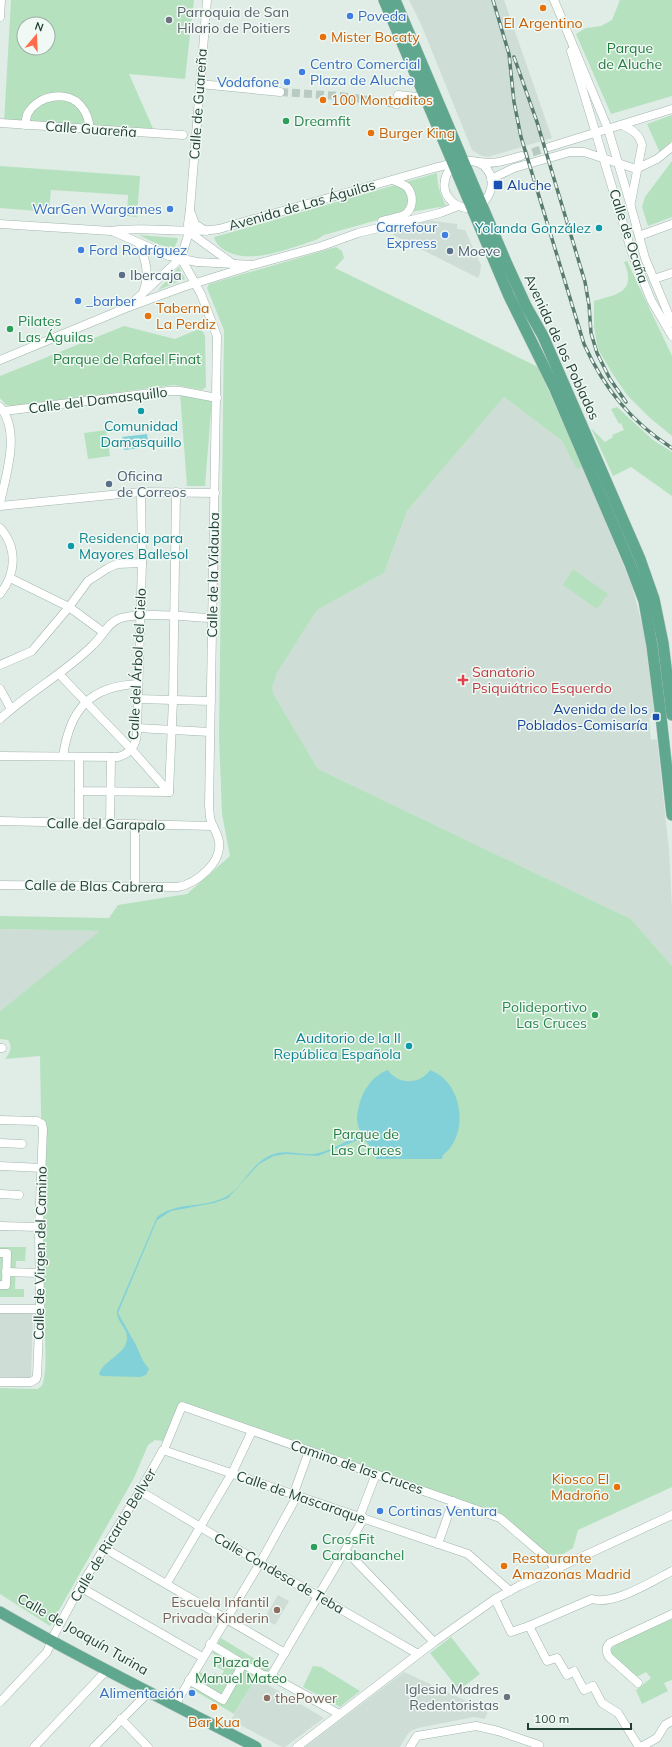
<svg xmlns="http://www.w3.org/2000/svg" width="672" height="1747" viewBox="0 0 672 1747" font-family="Mulish,sans-serif">
<style>
.built{fill:#ceddd5}
.green{fill:#b6e1bf;fill-rule:evenodd}
.water{fill:#82d1d8}
.lines{fill:none;stroke-linecap:round;stroke-linejoin:round}
.minor-tunnel{stroke:#b9cac2;stroke-width:8;stroke-dasharray:8 4;stroke-linecap:butt}
.minor-casing{stroke:#a2b5ad;stroke-width:9}
.major-casing{stroke:#c0c9c6;stroke-width:12}
.minor{stroke:#fff;stroke-width:8}
.major{stroke:#60a790;stroke-width:11}
.rail-casing{stroke:#597b70;stroke-width:3.5}
.rail{stroke:#f1f9f4;stroke-width:2;stroke-dasharray:6;stroke-linecap:butt}
.food-dot{fill:#e8710a;stroke:#f1f9f4;stroke-width:1.5}
.shop-dot{fill:#3f7fe0;stroke:#f1f9f4;stroke-width:1.5}
.worship-dot{fill:#6b7280;stroke:#f1f9f4;stroke-width:1.5}
.leisure-dot{fill:#2e9e5b;stroke:#f1f9f4;stroke-width:1.5}
.transit-dot{fill:#1a4fb4;stroke:#f1f9f4;stroke-width:1.5}
.culture-dot{fill:#0f9aa8;stroke:#f1f9f4;stroke-width:1.5}
.service-dot{fill:#5c6f8a;stroke:#f1f9f4;stroke-width:1.5}
.health-dot{fill:#e0444e;stroke:#f1f9f4;stroke-width:1.5}
.education-dot{fill:#8d6e63;stroke:#f1f9f4;stroke-width:1.5}
.labels{text-anchor:middle;dominant-baseline:central;stroke-width:3;stroke-linejoin:round;paint-order:stroke}
.worship-label{font-size:14px;fill:#5b616d;stroke:#f1f9f4;text-anchor:start}
.shop-label{font-size:14px;fill:#366cbe;stroke:#f1f9f4;text-anchor:start}
.food-label{font-size:14px;fill:#c56008;stroke:#f1f9f4;text-anchor:start}
.park-label{font-size:14px;fill:#247b40;stroke:#f1f9f4}
.street-label{font-size:14px;fill:#1f3f34;stroke:#f1f9f4}
.leisure-label{font-size:14px;fill:#27864d;stroke:#f1f9f4;text-anchor:start}
.transit-label{font-size:14px;fill:#164399;stroke:#f1f9f4;text-anchor:start}
.culture-label{font-size:14px;fill:#0d838f;stroke:#f1f9f4;text-anchor:end}
.service-label{font-size:14px;fill:#4e5e75;stroke:#f1f9f4;text-anchor:start}
.health-label{font-size:14px;fill:#be3a42;stroke:#f1f9f4;text-anchor:start}
.education-label{font-size:14px;fill:#785e54;stroke:#f1f9f4;text-anchor:end}
</style>
<rect width="100%" height="100%" fill="#e0ede6"/>
<g class="built">
<polygon points="409,0 504,0 552,138 488,157 482,156 472,150 421,24"/>
<polygon points="427,220 457,224 457,229 465,230 481,265 480,274 478,278 393,235 393,231"/>
<polygon points="504,397 562,441 577,468 583,467 632,586 644,632 655,717 649,718 650,731 651,740 657,739 669,850 672,908 672,966 631,919 318,769 274,695 272,688 277,673 317,610 384,573 407,511"/>
<polygon points="0,929 101,931 0,1011"/>
<polygon points="0,1313 33,1313 31,1378 0,1377"/>
<polygon points="278,1595 289,1601 275,1625 264,1619"/>
<polygon points="404,1672 488,1711 485,1719 474,1717 418,1728 411,1731 407,1735 400,1747 305,1747"/>
<polygon points="256,1678 324,1718 285,1747 282,1747 231,1720"/>
</g>
<g class="green">
<path d="M11,0H194L185,79L129,74L155,133L4,123ZM24,24H48V48H24Z"/>
<polygon points="620,0 672,0 672,96 611,114 576,34 586,28 601,26 612,20"/>
<polygon points="672,115 672,141 660,153 647,124"/>
<polygon points="672,161 672,217 648,226 642,207 645,197"/>
<polygon points="0,166 140,176 137,217 127,216 128,195 51,190 49,212 0,208"/>
<path d="M437,173C437,186 441,195 446,206L399,214L324,235L316,240C290,248 251,265 226,251C221,248 215,243 214,237L225,234Z"/>
<polygon points="139,235 177,238 178,239 174,249 157,244"/>
<path d="M336,247L342,251L344,258L335,268L538,367L583,467L577,469L562,441L504,397L407,511L384,573L317,610L277,673L272,688L274,695L318,769L631,919L672,966V1487L578,1530L573,1548L555,1559L549,1558L502,1516L188,1404H179L163,1441L155,1440L148,1445L134,1478L50,1626L0,1594V1388L37,1389C40,1388 42,1386 43,1383C47,1367 45,1348 45,1332L40,1056L5,1059C10,1052 13,1048 8,1040L0,1039V1011L100,931L0,929V916L109,918L118,905L187,894L230,856L222,814L219,736L224,330L207,288L209,284Z"/>
<path d="M627,261L672,356V436L650,418L627,395L612,373L598,349L594,327V301C618,294 637,292 624,262Z"/>
<polygon points="179,267 185,279 158,290"/>
<polygon points="124,326 175,339 201,328 205,336 206,387 202,390 174,385 12,406 6,405 0,398 0,376"/>
<polygon points="180,393 212,399 205,486 187,486"/>
<polygon points="617,407 653,440 672,452 672,496 631,467 613,476 591,428 605,442 613,437 612,435 624,430 621,423 619,424 611,409"/>
<polygon points="106,430 110,456 88,459 84,433"/>
<polygon points="573,569 608,594 597,609 563,585"/>
<polygon points="0,1247 26,1247 25,1261 16,1261 15,1289 24,1289 24,1297 0,1297"/>
<polygon points="672,1618 672,1680 664,1683 668,1691 642,1704 636,1690 651,1678 646,1672 635,1678 611,1655 610,1650 619,1643"/>
<polygon points="451,1637 480,1674 459,1690 430,1653"/>
<polygon points="221,1638 270,1668 262,1681 256,1678 234,1714 190,1688 200,1672 211,1679 215,1673 221,1676 224,1671 217,1667 222,1659 212,1653"/>
<polygon points="313,1666 321,1667 360,1691 340,1707 303,1687"/>
</g>
<g class="water">
<polygon points="147,434 149,447 124,450 122,437"/>
<path d="M388,1070C398,1085 420,1085 430,1070C463,1082 470,1134 443,1155L442,1159H376V1153L363,1138L318,1156L286,1154L274,1156L259,1164L228,1198L214,1203L171,1211L157,1220L118,1313L136,1345L143,1361L149,1369L146,1375L140,1377L101,1376L99,1374C104,1359 128,1354 127,1337C127,1328 116,1321 117,1311L157,1217C176,1202 200,1208 221,1199C242,1191 248,1165 271,1155C285,1149 299,1155 313,1154C327,1153 348,1140 361,1134C360,1130 357,1124 357,1119C358,1099 368,1077 388,1070Z"/>
</g>
<g class="lines">
<g class="minor-tunnel">
<polyline points="280,92 340,96 396,104"/>
<polyline points="521,156 549,147"/>
</g>
<g class="minor-casing">
<g id="minor">
<polyline points="554,0 608,129 630,203 645,258 672,323"/>
<polyline points="0,17 1,0"/>
<polyline points="571,51 632,253 651,300 672,336"/>
<polyline points="200,84 280,92"/>
<polyline points="398,95 417,97"/>
<polyline points="396,104 397,104"/>
<polyline points="0,123 183,135"/>
<path d="M25,125C26,121 26,116 28,113C38,95 68,90 81,106C87,113 89,120 90,129"/>
<path d="M622,125C633,130 639,134 642,145L631,202"/>
<polyline points="549,147 672,109"/>
<path d="M479,162C494,165 507,160 521,156"/>
<polyline points="491,179 514,168 570,152 584,152 636,169 657,159 672,147"/>
<polyline points="190,210 195,224 206,231"/>
<path d="M382,221C389,219 397,218 404,215C414,209 414,195 407,187C403,184 398,182 393,180"/>
<path d="M0,224L111,231C147,225 183,235 219,229L434,168C453,164 482,150 491,177C493,183 491,192 487,198C469,224 425,195 454,164"/>
<polyline points="112,231 169,256 197,262 253,265 322,246 358,233 440,213 458,206"/>
<polyline points="189,232 233,264"/>
<polyline points="639,236 672,224"/>
<path d="M139,244C146,260 150,275 143,293"/>
<polyline points="181,258 189,232 188,224 190,209 207,0"/>
<polyline points="654,279 672,273"/>
<polyline points="130,305 181,258"/>
<polyline points="0,360 126,308 183,287 247,267"/>
<path d="M0,407C21,431 6,475 0,503"/>
<polyline points="4,411 168,391 180,391 217,398"/>
<polyline points="0,506 141,492 215,493"/>
<path d="M0,528C18,548 16,574 0,594"/>
<polyline points="10,578 69,607 103,632"/>
<polyline points="0,665 32,651 69,607 88,581 108,568 117,564 142,563"/>
<polyline points="59,674 132,750 169,792"/>
<polyline points="0,689 11,709"/>
<polyline points="137,699 211,701"/>
<path d="M0,719C29,692 65,673 93,645C103,636 108,622 121,618C144,612 188,617 213,618"/>
<polyline points="137,728 210,732"/>
<path d="M0,756L118,757C132,753 137,744 137,730L142,563L141,492"/>
<path d="M63,756C70,710 89,686 138,684"/>
<polyline points="79,757 79,791 169,792"/>
<polyline points="79,791 79,823"/>
<polyline points="169,792 173,700 176,492"/>
<polyline points="0,821 213,826"/>
<polyline points="110,824 111,757"/>
<path d="M0,885L178,887C197,883 222,863 219,842C218,834 213,828 211,821C209,817 210,811 209,806L217,336L201,294L181,258"/>
<polyline points="135,887 135,824"/>
<polyline points="0,1048 2,1048"/>
<polyline points="0,1120 37,1121 42,1124 43,1129 39,1227 40,1307 37,1376 36,1379 31,1382 0,1382"/>
<polyline points="0,1143 22,1144"/>
<polyline points="0,1166 42,1168"/>
<polyline points="0,1194 19,1195"/>
<polyline points="0,1226 39,1227"/>
<polyline points="0,1253 7,1253 6,1285 0,1285"/>
<polyline points="6,1272 39,1273"/>
<polyline points="0,1309 39,1309"/>
<polyline points="166,1445 182,1406 500,1518 549,1560 555,1569"/>
<polyline points="234,1469 252,1431"/>
<polyline points="295,1490 309,1451"/>
<polyline points="140,1491 264,1565 418,1654"/>
<polyline points="361,1513 376,1474"/>
<polyline points="438,1544 453,1501"/>
<polyline points="104,1548 285,1653"/>
<polyline points="347,1552 434,1642"/>
<polyline points="167,1583 232,1473"/>
<polyline points="80,1587 202,1657"/>
<polyline points="495,1599 511,1632 529,1626 547,1661 557,1658 567,1675 574,1671 584,1690 593,1686 602,1703 618,1713 639,1747"/>
<path d="M529,1626L592,1599C613,1606 653,1581 672,1571"/>
<polyline points="210,1644 243,1664"/>
<polyline points="271,1676 364,1518"/>
<polyline points="189,1680 223,1700 243,1664 263,1675 271,1676 339,1714"/>
<path d="M638,1683L609,1657C606,1651 605,1648 610,1643L672,1614"/>
<polyline points="0,1702 47,1652 54,1635 80,1587 140,1491 163,1450 468,1554 510,1591"/>
<polyline points="175,1705 260,1563 297,1496"/>
<polyline points="121,1719 148,1747"/>
<polyline points="34,1747 106,1671"/>
<polyline points="94,1747 150,1691"/>
<polyline points="297,1747 434,1642 495,1599 519,1586 672,1515"/>
<polyline points="410,1747 417,1736 476,1726 498,1731 539,1745 538,1747"/>
<polyline points="641,1747 657,1738 665,1725 672,1721"/>
</g>
</g>
<g class="major-casing">
<g id="major">
<polyline points="384,0 509,296 554,387 630,564 644,601 652,646 661,717 672,815"/>
<polyline points="395,0 506,262 526,306 543,336 640,559 654,599 663,643 672,715"/>
<path d="M0,1612C84,1661 170,1702 256,1747"/>
</g>
</g>
<use href="#minor" class="minor"/>
<use href="#major" class="major"/>
<g class="rail-casing">
<g id="rail">
<path d="M493,0L509,54L514,102L521,137L584,344C604,388 631,422 672,448"/>
<polyline points="514,57 537,122 585,282 589,305 591,333 597,353 610,379 626,402"/>
</g>
</g>
<use href="#rail" class="rail"/>
</g>
<g class="food-dot">
<circle cx="543" cy="8" r="4"/>
<circle cx="323" cy="37" r="4"/>
<circle cx="323" cy="100" r="4"/>
<circle cx="371" cy="133" r="4"/>
<circle cx="148" cy="316" r="4"/>
<circle cx="617" cy="1487" r="4"/>
<circle cx="504" cy="1566" r="4"/>
<circle cx="214" cy="1707" r="4"/>
</g>
<g class="shop-dot">
<circle cx="350" cy="16" r="4"/>
<circle cx="302" cy="72" r="4"/>
<circle cx="287" cy="82" r="4"/>
<circle cx="170" cy="209" r="4"/>
<circle cx="445" cy="235" r="4"/>
<circle cx="81" cy="250" r="4"/>
<circle cx="78" cy="301" r="4"/>
<circle cx="380" cy="1511" r="4"/>
<circle cx="192" cy="1693" r="4"/>
</g>
<g class="worship-dot">
<circle cx="169" cy="20" r="4"/>
<circle cx="507" cy="1697" r="4"/>
</g>
<g class="leisure-dot">
<circle cx="286" cy="121" r="4"/>
<circle cx="10" cy="329" r="4"/>
<circle cx="595" cy="1015" r="4"/>
<circle cx="314" cy="1547" r="4"/>
</g>
<g class="transit-dot">
<rect x="493" y="180" width="10" height="10" rx="2"/>
<rect x="652" y="713" width="8" height="8" rx="2"/>
</g>
<g class="culture-dot">
<circle cx="599" cy="228" r="4"/>
<circle cx="141" cy="411" r="4"/>
<circle cx="71" cy="546" r="4"/>
<circle cx="409" cy="1046" r="4"/>
</g>
<g class="service-dot">
<circle cx="450" cy="251" r="4"/>
<circle cx="122" cy="275" r="4"/>
<circle cx="109" cy="484" r="4"/>
</g>
<path class="health-dot" d="M461 674h4v4h4v4h-4v4h-4v-4h-4v-4h4z"/>
<g class="education-dot">
<circle cx="277" cy="1610" r="4"/>
<circle cx="267" cy="1698" r="4"/>
</g>
<g class="labels">
<g class="worship-label">
<text x="177" y="12">Parroquia de San<tspan x="177" dy="16">Hilario de Poitiers</tspan></text>
<text x="499" y="1689" text-anchor="end">Iglesia Madres<tspan x="499" dy="16">Redentoristas</tspan></text>
</g>
<g class="shop-label">
<text x="358" y="16">Poveda</text>
<text x="310" y="64">Centro Comercial<tspan x="310" dy="16">Plaza de Aluche</tspan></text>
<text x="279" y="82" text-anchor="end">Vodafone</text>
<text x="162" y="209" text-anchor="end">WarGen Wargames</text>
<text x="437" y="227" text-anchor="end">Carrefour<tspan x="437" dy="16">Express</tspan></text>
<text x="89" y="250">Ford Rodríguez</text>
<text x="86" y="301">_barber</text>
<text x="388" y="1511">Cortinas Ventura</text>
<text x="184" y="1693" text-anchor="end">Alimentación</text>
</g>
<g class="food-label">
<text x="543" y="23" text-anchor="middle">El Argentino</text>
<text x="331" y="37">Mister Bocaty</text>
<text x="331" y="100">100 Montaditos</text>
<text x="379" y="133">Burger King</text>
<text x="156" y="308">Taberna<tspan x="156" dy="16">La Perdiz</tspan></text>
<text x="609" y="1479" text-anchor="end">Kiosco El<tspan x="609" dy="16">Madroño</tspan></text>
<text x="512" y="1558">Restaurante<tspan x="512" dy="16">Amazonas Madrid</tspan></text>
<text x="214" y="1722" text-anchor="middle">Bar Kua</text>
</g>
<g class="park-label">
<text x="630" y="48">Parque<tspan x="630" dy="16">de Aluche</tspan></text>
<text x="127" y="359">Parque de Rafael Finat</text>
<text x="366" y="1134">Parque de<tspan x="366" dy="16">Las Cruces</tspan></text>
<text x="241" y="1662">Plaza de<tspan x="241" dy="16">Manuel Mateo</tspan></text>
</g>
<g class="street-label">
<text transform="translate(198 104) rotate(-86)">Calle de Guareña</text>
<text transform="translate(91 129) rotate(4)">Calle Guareña</text>
<text transform="translate(302 205) rotate(-16)">Avenida de Las Águilas</text>
<text transform="translate(629 236) rotate(72)">Calle de Ocaña</text>
<text transform="translate(562 347) rotate(65)">Avenida de los Poblados</text>
<text transform="translate(98 400) rotate(-7)">Calle del Damasquillo</text>
<text transform="translate(213 575) rotate(-89)">Calle de la Vidauba</text>
<text transform="translate(137 664) rotate(-87)">Calle del Árbol del Cielo</text>
<text transform="translate(106 824) rotate(1)">Calle del Garapalo</text>
<text transform="translate(94 886) rotate(1)">Calle de Blas Cabrera</text>
<text transform="translate(40 1253) rotate(-89)">Calle de Virgen del Camino</text>
<text transform="translate(357 1467) rotate(19)">Camino de las Cruces</text>
<text transform="translate(301 1497) rotate(19)">Calle de Mascaraque</text>
<text transform="translate(113 1535) rotate(-59)">Calle de Ricardo Bellver</text>
<text transform="translate(279 1573) rotate(30)">Calle Condesa de Teba</text>
<text transform="translate(83 1634) rotate(30)">Calle de Joaquín Turina</text>
</g>
<g class="leisure-label">
<text x="294" y="121">Dreamfit</text>
<text x="18" y="321">Pilates<tspan x="18" dy="16">Las Águilas</tspan></text>
<text x="587" y="1007" text-anchor="end">Polideportivo<tspan x="587" dy="16">Las Cruces</tspan></text>
<text x="322" y="1539">CrossFit<tspan x="322" dy="16">Carabanchel</tspan></text>
</g>
<g class="transit-label">
<text x="507" y="185">Aluche</text>
<text x="648" y="709" text-anchor="end">Avenida de los<tspan x="648" dy="16">Poblados-Comisaría</tspan></text>
</g>
<g class="culture-label">
<text x="591" y="228">Yolanda González</text>
<text x="141" y="426" text-anchor="middle">Comunidad<tspan x="141" dy="16">Damasquillo</tspan></text>
<text x="79" y="538" text-anchor="start">Residencia para<tspan x="79" dy="16">Mayores Ballesol</tspan></text>
<text x="401" y="1038">Auditorio de la II<tspan x="401" dy="16">República Española</tspan></text>
</g>
<g class="service-label">
<text x="458" y="251">Moeve</text>
<text x="130" y="275">Ibercaja</text>
<text x="117" y="476">Oficina<tspan x="117" dy="16">de Correos</tspan></text>
</g>
<g class="health-label">
<text x="472" y="672">Sanatorio<tspan x="472" dy="16">Psiquiátrico Esquerdo</tspan></text>
</g>
<g class="education-label">
<text x="269" y="1602">Escuela Infantil<tspan x="269" dy="16">Privada Kinderin</tspan></text>
<text x="275" y="1698" text-anchor="start">thePower</text>
</g>
</g>
<g transform="translate(36 36) rotate(19)"><circle r="19" fill="#f1f9f4" stroke="#9dafa7"/>
<path d="M0-3L7 15L0 10L-7 15Z" fill="#ff6c4c"/>
<text y="-6" font-size="11" font-weight="bold" text-anchor="middle" fill="#1f3f34">N</text>
</g>
<path d="M528 1723v6h103v-6" fill="none" stroke="#1f3f34" stroke-width="2"/>
<text x="534" y="1723" font-size="12" fill="#1f3f34" stroke="#f1f9f4" stroke-width="3" paint-order="stroke">100 m</text>
</svg>
